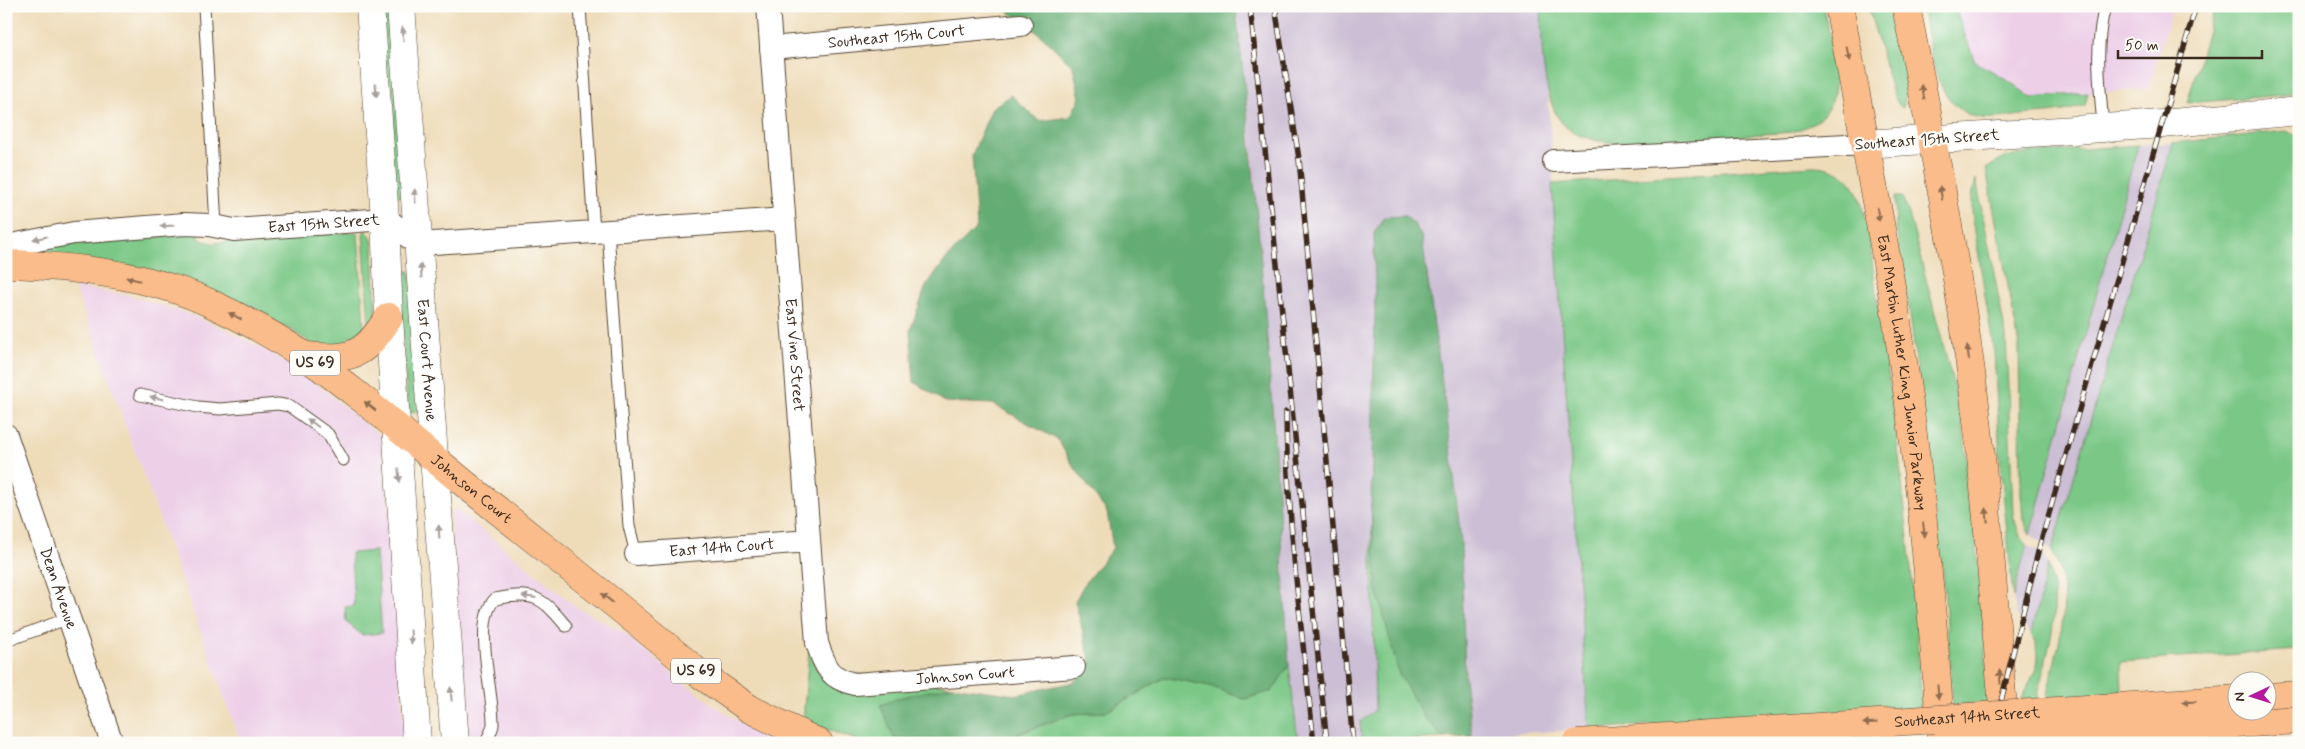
<svg xmlns="http://www.w3.org/2000/svg" width="2305" height="749" viewBox="0 0 2305 749" font-family="Mynerve,sans-serif">
<style>
.built{fill:#edd0e8}
.industrial{fill:#ccbed4}
.green{fill:#7ac786;stroke:#5a7852}
.forest{fill:#63ac73;stroke:#4f6b48}
.lines{fill:none;stroke-linecap:round;stroke-linejoin:round}
.service-casing{stroke:#564535;stroke-width:13}
.minor-casing{stroke:#564535;stroke-width:24}
.tertiary-casing{stroke:#564535;stroke-width:29}
.primary-casing{stroke:#564535;stroke-width:29}
.service{stroke:#fff;stroke-width:11}
.minor{stroke:#fff;stroke-width:22}
.tertiary{stroke:#fff;stroke-width:28}
.primary{stroke:#f9bc8a;stroke-width:28}
.rail-casing{stroke:#3b2a1e;stroke-width:5.5}
.rail{stroke:#fdfcf7;stroke-width:4;stroke-dasharray:11;stroke-linecap:butt}
.primary-bridge-casing{stroke:#564535;stroke-width:29;stroke-linecap:butt}
.primary-bridge{stroke:#f9bc8a;stroke-width:28}
.oneway{fill:#a79f9a}
.oneway2{fill:#906c4f}
.labels{text-anchor:middle;dominant-baseline:central;stroke-width:4.5;stroke-linejoin:round;paint-order:stroke}
.shield{fill:#fdfcf7;stroke:#75695f;stroke-width:1}
.shield-label{font-size:15px;font-weight:bold;fill:#3b2a1e}
.street-label{font-size:16px;fill:#3b2a1e;stroke:#fdfcf7}
</style>
<rect width="100%" height="100%" fill="#fdfcf7"/>
<filter id="ink" filterUnits="userSpaceOnUse"><feTurbulence type="fractalNoise" baseFrequency=".02" numOctaves="2"/><feDisplacementMap in="SourceGraphic" scale="10" xChannelSelector="R" yChannelSelector="G"/><feConvolveMatrix kernelMatrix="1 2 1 2 8 2 1 2 1" color-interpolation-filters="sRGB"/></filter>
<filter id="wash" filterUnits="userSpaceOnUse"><feTurbulence type="fractalNoise" baseFrequency=".0096" numOctaves="4" result="noise"/><feDisplacementMap in="SourceGraphic" scale="20" xChannelSelector="R" yChannelSelector="G"/><feGaussianBlur stdDeviation="1.12" result="paint"/><feColorMatrix in="noise" values="0 0 0 0 0 0 0 0 0 0 0 0 0 0 0 0 0 1.4 0 .05"/><feComposite in="paint" operator="in"/></filter>
<g filter="url(#wash)">
<rect width="100%" height="100%" fill="#eedcb9"/>
<g class="built">
<polygon points="1954,6 2173,6 2148,89 2032,98 2003,77 1975,62"/>
<polygon points="75,287 131,296 185,313 227,330 272,354 314,382 384,439 405,743 241,743"/>
<polygon points="456,509 576,607 621,631 679,679 716,707 765,739 767,743 469,743 460,665 450,512"/>
</g>
<g class="industrial">
<polygon points="1236,6 1542,6 1589,729 1472,736 1465,679 1461,543 1441,376 1374,233 1375,314 1371,504 1375,710 1360,722 1362,743 1298,743 1289,665 1272,403 1251,139"/>
<polygon points="2173,143 2052,551 2030,534 2138,145"/>
<polygon points="2027,545 2043,555 2048,564 2031,634 2017,615 2013,597"/>
</g>
<g class="green">
<polygon points="379,6 391,6 404,196 392,197"/>
<path d="M1542,6H1823C1830,43 1852,96 1814,123C1808,127 1799,129 1792,132L1637,143C1614,143 1582,143 1564,125C1542,104 1540,35 1542,6Z"/>
<path d="M1868,6H1889C1896,35 1912,80 1903,108L1899,105L1893,94Z"/>
<path d="M1922,6H1954L1975,62L2003,77L2032,98L2088,93L2085,105C2065,113 2043,113 2021,115C2008,117 1989,120 1976,117C1931,104 1930,43 1922,6Z"/>
<polygon points="2215,6 2299,6 2299,88 2295,92 2284,95 2187,103"/>
<path d="M2286,131L2299,136V650L2121,662L2122,694L2046,699C2056,651 2077,598 2052,551L2173,143Z"/>
<polygon points="2138,145 2030,534 2023,520 2021,494 2019,344 1986,169 2000,160 2016,154"/>
<path d="M1812,166C1830,166 1848,173 1856,190C1869,216 1873,275 1878,305C1899,438 1913,572 1922,707L1589,729L1552,184Z"/>
<polygon points="1976,179 2006,336 2013,515 2020,536 2027,545 2013,597 2000,458 1994,353 1972,212 1972,196"/>
<polygon points="1895,197 1902,197 1909,214 1962,417 1980,578 1989,703 1953,705 1943,574 1911,322 1896,228"/>
<polygon points="365,230 371,236 373,245 376,315 369,325 363,234"/>
<polygon points="354,232 358,233 364,325 363,339 341,349 311,343 290,329 231,299 27,252 25,248 198,233 200,240 213,243"/>
<polygon points="410,271 420,412 408,413 398,272"/>
<polygon points="1371,504 1377,590 1424,717 1443,738 1362,743 1360,722 1375,710"/>
<polygon points="376,551 382,633 362,635 346,622 345,607 354,606 351,553"/>
<path d="M2048,564C2064,616 2046,650 2037,700L2020,701C2032,675 2047,661 2031,634Z"/>
<polygon points="809,649 816,669 952,686 894,738 993,743 1072,714 1106,712 1165,677 1210,686 1245,699 1272,691 1289,665 1298,743 865,743 803,721"/>
</g>
<g class="forest">
<path d="M1001,6H1234L1236,11C1262,228 1275,447 1289,665L1272,691L1244,699L1210,686L1165,677L1106,712L1072,714L993,743L894,738L880,705L902,697L952,686L1015,695L1074,682L1091,663L1075,601L1085,583L1113,548L1107,512L1072,464L1058,440L993,404L945,402L914,382L910,331L926,286L947,258L977,227L972,155L992,108L1011,95L1039,121L1070,117L1080,98L1073,67L1042,36Z"/>
<polygon points="1405,216 1415,225 1422,238 1451,448 1461,543 1465,679 1472,736 1443,738 1424,717 1399,674 1377,590 1371,504 1375,314 1374,233 1384,217"/>
</g>
</g>
<g filter="url(#ink)">
<g class="lines">
<g class="service-casing">
<g id="service">
<polyline points="204,6 216,226"/>
<polyline points="580,6 594,233"/>
<path d="M2103,127C2100,84 2094,49 2105,6"/>
<polyline points="608,231 629,526 636,554"/>
<polyline points="140,395 198,407 220,409 278,404 289,406 328,434 343,460"/>
<polyline points="6,641 69,618"/>
<path d="M486,743C488,737 492,731 493,725C494,693 472,622 495,599C534,591 542,597 566,626"/>
</g>
</g>
<g class="minor-casing">
<g id="minor">
<path id="s1" d="M768,6L817,643C825,666 829,679 855,684L1074,667"/>
<path id="s2" d="M771,48L1021,25"/>
<polyline points="1554,161 1865,144"/>
<path id="s3" d="M6,246L74,233L184,224L209,225L234,230L385,219C398,224 405,238 419,244L784,219"/>
<path id="s4" d="M6,435L112,743"/>
<path id="s5" d="M636,554L809,541"/>
</g>
</g>
<g class="tertiary-casing">
<g id="tertiary">
<polyline points="370,6 385,219 389,317 417,743"/>
<path id="s6" d="M401,6L455,743"/>
<polyline points="1865,144 2162,124 2299,111"/>
</g>
</g>
<g class="primary-casing">
<g id="primary">
<path id="s7" d="M1839,6C1864,138 1891,271 1909,404C1924,516 1934,629 1941,742"/>
<path d="M1906,6C1932,138 1959,271 1975,404C1989,515 1995,627 2006,739"/>
<path id="s8" d="M6,264C73,266 152,275 212,304C244,319 277,337 306,357C362,395 412,441 465,484C543,547 623,609 700,674L750,709L819,743"/>
<path d="M306,356C352,360 363,357 389,317"/>
<polyline points="2268,697 2299,695"/>
</g>
</g>
<use href="#service" class="service"/>
<use href="#minor" class="minor"/>
<use href="#tertiary" class="tertiary"/>
<use href="#primary" class="primary"/>
<g class="rail-casing">
<g id="rail">
<polyline points="1250,6 1327,743"/>
<polyline points="1275,6 1299,159 1353,743"/>
<path d="M1286,412C1287,522 1302,633 1314,743"/>
<polyline points="1993,743 2002,697 2039,548 2196,6"/>
</g>
</g>
<use href="#rail" class="rail"/>
<g class="primary-bridge-casing">
<g id="primary-bridge">
<path id="s9" d="M1577,743L2238,699"/>
<polyline points="1945,743 2299,720"/>
</g>
</g>
<use href="#primary-bridge" class="primary-bridge"/>
</g>
<defs><path id="oneway-solid" d="M-6-.8H1V-3.2L6.5 0L1 3.2V.8H-6Z" transform="scale(1.25)"/></defs>
<g class="oneway">
<use href="#oneway-solid" transform="translate(403 34) rotate(-94)"/>
<use href="#oneway-solid" transform="translate(376 90) rotate(86)"/>
<use href="#oneway-solid" transform="translate(415 196) rotate(-94)"/>
<use href="#oneway-solid" transform="translate(167 226) rotate(176)"/>
<use href="#oneway-solid" transform="translate(40 238) rotate(169)"/>
<use href="#oneway-solid" transform="translate(421 271) rotate(-94)"/>
<use href="#oneway-solid" transform="translate(157 398) rotate(-169)"/>
<use href="#oneway-solid" transform="translate(313 423) rotate(-144)"/>
<use href="#oneway-solid" transform="translate(399 475) rotate(85)"/>
<use href="#oneway-solid" transform="translate(439 532) rotate(-93)"/>
<use href="#oneway-solid" transform="translate(529 597) rotate(-173)"/>
<use href="#oneway-solid" transform="translate(411 637) rotate(86)"/>
<use href="#oneway-solid" transform="translate(451 694) rotate(-95)"/>
</g>
<g class="oneway2">
<use href="#oneway-solid" transform="translate(1848 54) rotate(79)"/>
<use href="#oneway-solid" transform="translate(1923 92) rotate(-101)"/>
<use href="#oneway-solid" transform="translate(1941 193) rotate(-100)"/>
<use href="#oneway-solid" transform="translate(1878 214) rotate(80)"/>
<use href="#oneway-solid" transform="translate(133 279) rotate(-167)"/>
<use href="#oneway-solid" transform="translate(235 316) rotate(-152)"/>
<use href="#oneway-solid" transform="translate(1968 353) rotate(-98)"/>
<use href="#oneway-solid" transform="translate(370 406) rotate(-142)"/>
<use href="#oneway-solid" transform="translate(1987 515) rotate(-95)"/>
<use href="#oneway-solid" transform="translate(1924 530) rotate(83)"/>
<use href="#oneway-solid" transform="translate(607 598) rotate(-142)"/>
<use href="#oneway-solid" transform="translate(2000 677) rotate(-94)"/>
<use href="#oneway-solid" transform="translate(1938 692) rotate(86)"/>
<use href="#oneway-solid" transform="translate(2189 702) rotate(176)"/>
<use href="#oneway-solid" transform="translate(1870 723) rotate(176)"/>
</g>
</g>
<g class="labels">
<g class="shield">
<rect x="290" y="350.5" width="50" height="25" rx="4"/>
<rect x="671" y="658.5" width="50" height="25" rx="4"/>
</g>
<g class="shield-label">
<text x="315" y="363">US 69</text>
<text x="696" y="671">US 69</text>
</g>
<g class="street-label">
<text stroke="none"><textPath href="#s2" startOffset="126">Southeast 15th Court</textPath></text>
<text transform="translate(1927 140) rotate(-4)">Southeast 15th Street</text>
<text stroke="none"><textPath href="#s3" startOffset="320">East 15th Street</textPath></text>
<text stroke="none"><textPath href="#s1" startOffset="350">East Vine Street</textPath></text>
<text stroke="none"><textPath href="#s6" startOffset="355">East Court Avenue</textPath></text>
<text stroke="none"><textPath href="#s7" startOffset="372">East Martin Luther King Junior Parkway</textPath></text>
<text stroke="none"><textPath href="#s8" startOffset="531">Johnson Court</textPath></text>
<text stroke="none"><textPath href="#s5" startOffset="86">East 14th Court</textPath></text>
<text stroke="none"><textPath href="#s4" startOffset="162">Dean Avenue</textPath></text>
<text stroke="none"><textPath href="#s1" startOffset="809">Johnson Court</textPath></text>
<text stroke="none"><textPath href="#s9" startOffset="391">Southeast 14th Street</textPath></text>
</g>
</g>
<rect width="2305" height="749" fill="none" stroke="#fdfcf7" stroke-width="25"/>
<g transform="translate(2252 696) rotate(266)"><circle r="24" fill="#fdfcf7" stroke="#afa8a0"/>
<path d="M0-4L9 19L0 12L-9 19Z" fill="#b5179e"/>
<text y="-8" font-size="14" font-weight="bold" text-anchor="middle" fill="#3b2a1e">N</text>
</g>
<path d="M2118 50v8h144v-8" fill="none" stroke="#3b2a1e" stroke-width="2.5"/>
<text x="2125" y="50" font-size="15" fill="#3b2a1e" stroke="#fdfcf7" stroke-width="4" paint-order="stroke">50 m</text>
</svg>
